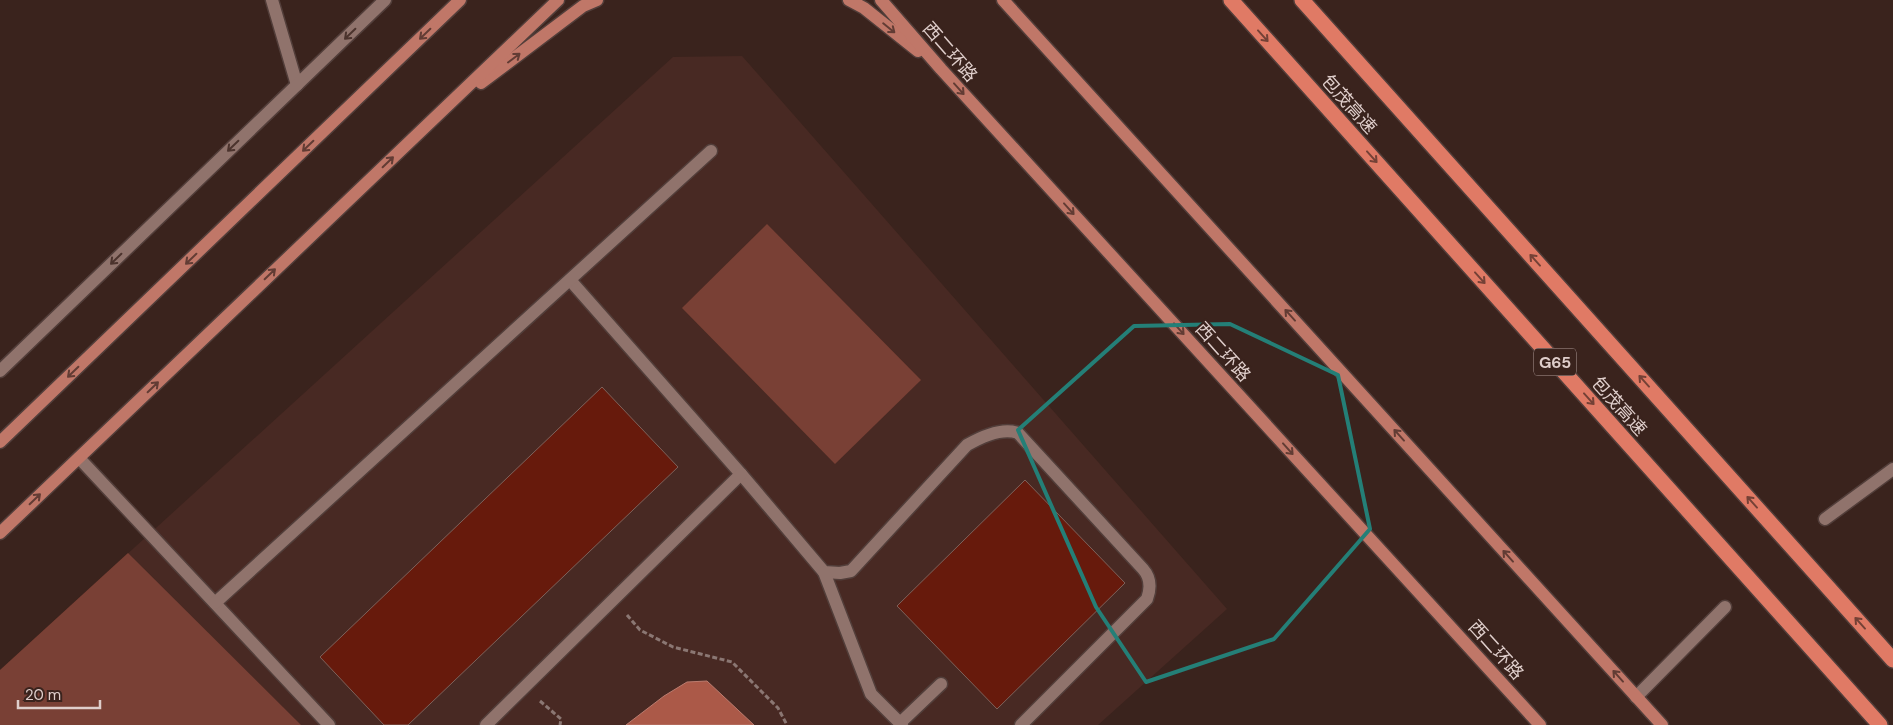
<svg xmlns="http://www.w3.org/2000/svg" width="1893" height="725" viewBox="0 0 1893 725" font-family="'DM Sans','Noto Sans SC',sans-serif">
<style>
.built{fill:#482923}
.green{fill:#794035}
.water{fill:#ab5948;stroke:#bb7c6f}
.building{fill:#671a0c;stroke:#7e625b}
.lines{fill:none;stroke-linecap:round;stroke-linejoin:round}
.service-casing{stroke:#523e3a;stroke-width:15}
.minor-casing{stroke:#523e3a;stroke-width:15}
.primary-casing{stroke:#523e3a;stroke-width:15}
.motorway-casing{stroke:#523e3a;stroke-width:18}
.path{stroke:#8b7773;stroke-width:3;stroke-dasharray:5 2.5;stroke-linecap:butt}
.service{stroke:#90736c;stroke-width:12}
.minor{stroke:#90736c;stroke-width:12}
.primary{stroke:#c07768;stroke-width:12}
.motorway{stroke:#e07a65;stroke-width:15}
.oneway{stroke:#623c34}
.oneway2{stroke:#4b332d}
.oneway3{stroke:#744136}
.marked{fill:none;stroke:#247f77;stroke-width:4;stroke-linejoin:round}
.labels{text-anchor:middle;dominant-baseline:central;stroke-width:4.5;stroke-linejoin:round;paint-order:stroke}
.shield{fill:#3a231d;stroke:#ae9b97;stroke-width:1}
.shield-label{font-size:16px;font-weight:bold;fill:#dfcecb}
.street-label{font-size:18px;fill:#dfcecb;stroke:#3a231d}
</style>
<rect width="100%" height="100%" fill="#3a231d"/>
<polygon class="built" points="742,56 1227,609 1098,725 0,725 0,670 673,57"/>
<g class="green">
<polygon points="767,224 921,380 835,464 682,308"/>
<polygon points="128,553 301,725 0,725 0,670"/>
</g>
<polygon class="water" points="707,681 754,725 626,725 664,696 687,682"/>
<g class="building">
<polygon points="602,387 678,467 408,725 384,725 320,657"/>
<polygon points="1025,480 1125,583 997,709 897,606"/>
</g>
<g class="lines">
<g class="service-casing">
<g id="service">
<path d="M570,280L741,474L824,572L840,573L851,571L967,445C981,437 1002,427 1018,433L1143,569C1151,578 1151,588 1147,599L1021,725"/>
<polyline points="79,458 329,725"/>
<polyline points="1825,519 1893,469"/>
<polyline points="824,572 871,694 902,725"/>
<polyline points="215,603 711,151"/>
<polyline points="1636,697 1725,607"/>
<polyline points="900,723 941,684"/>
<polyline points="486,725 741,474"/>
</g>
</g>
<g class="minor-casing">
<g id="minor">
<polyline points="272,0 297,85"/>
<polyline points="0,371 385,0"/>
</g>
</g>
<g class="primary-casing">
<g id="primary">
<polyline points="849,0 864,8 918,51"/>
<polyline points="881,0 941,69 1540,725"/>
<polyline points="1003,0 1662,725"/>
<polyline points="481,83 583,6 597,0"/>
<polyline points="0,442 460,0"/>
<polyline points="0,533 558,0"/>
</g>
</g>
<g class="motorway-casing">
<g id="motorway">
<polyline points="1231,0 1880,725"/>
<polyline points="1302,0 1893,660"/>
</g>
</g>
<g class="path">
<polyline points="627,615 640,630 673,647 732,662 778,708 787,725"/>
<polyline points="540,701 561,719 560,725"/>
</g>
<use href="#service" class="service"/>
<use href="#minor" class="minor"/>
<use href="#primary" class="primary"/>
<use href="#motorway" class="motorway"/>
</g>
<defs><path id="oneway-shaft" d="M-6 0H5M1.5-3L5.5 0L1.5 3" fill="none" stroke-width="1.6" stroke-linecap="round" stroke-linejoin="round" transform="scale(1.25)"/></defs>
<g class="oneway">
<use href="#oneway-shaft" transform="translate(889 28) rotate(39)"/>
<use href="#oneway-shaft" transform="translate(425 34) rotate(136)"/>
<use href="#oneway-shaft" transform="translate(514 58) rotate(-37)"/>
<use href="#oneway-shaft" transform="translate(959 89) rotate(48)"/>
<use href="#oneway-shaft" transform="translate(308 146) rotate(136)"/>
<use href="#oneway-shaft" transform="translate(388 162) rotate(-44)"/>
<use href="#oneway-shaft" transform="translate(1069 209) rotate(48)"/>
<use href="#oneway-shaft" transform="translate(191 259) rotate(136)"/>
<use href="#oneway-shaft" transform="translate(270 274) rotate(-44)"/>
<use href="#oneway-shaft" transform="translate(1290 315) rotate(-132)"/>
<use href="#oneway-shaft" transform="translate(1179 329) rotate(48)"/>
<use href="#oneway-shaft" transform="translate(73 372) rotate(136)"/>
<use href="#oneway-shaft" transform="translate(153 387) rotate(-44)"/>
<use href="#oneway-shaft" transform="translate(1399 435) rotate(-132)"/>
<use href="#oneway-shaft" transform="translate(1288 449) rotate(48)"/>
<use href="#oneway-shaft" transform="translate(35 499) rotate(-44)"/>
<use href="#oneway-shaft" transform="translate(1508 556) rotate(-132)"/>
<use href="#oneway-shaft" transform="translate(1618 676) rotate(-132)"/>
</g>
<g class="oneway2">
<use href="#oneway-shaft" transform="translate(350 34) rotate(136)"/>
<use href="#oneway-shaft" transform="translate(233 146) rotate(136)"/>
<use href="#oneway-shaft" transform="translate(116 259) rotate(136)"/>
</g>
<g class="oneway3">
<use href="#oneway-shaft" transform="translate(1263 36) rotate(48)"/>
<use href="#oneway-shaft" transform="translate(1372 157) rotate(48)"/>
<use href="#oneway-shaft" transform="translate(1535 260) rotate(-132)"/>
<use href="#oneway-shaft" transform="translate(1480 278) rotate(48)"/>
<use href="#oneway-shaft" transform="translate(1644 381) rotate(-132)"/>
<use href="#oneway-shaft" transform="translate(1589 399) rotate(48)"/>
<use href="#oneway-shaft" transform="translate(1752 502) rotate(-132)"/>
<use href="#oneway-shaft" transform="translate(1860 623) rotate(-132)"/>
</g>
<path class="marked" d="M1230,324L1338,375L1370,529L1274,639L1146,682L1096,607L1018,430L1134,326Z"/>
<g class="labels">
<rect class="shield" x="1534" y="348.5" width="42" height="27" rx="4"/>
<g class="shield-label">
<text x="1555" y="362">G65</text>
</g>
<g class="street-label">
<text transform="translate(950 52) rotate(49)">西二环路</text>
<text transform="translate(1349 104) rotate(48)">包茂高速</text>
<text transform="translate(1223 352) rotate(48)">西二环路</text>
<text transform="translate(1619 406) rotate(48)">包茂高速</text>
<text transform="translate(1496 650) rotate(48)">西二环路</text>
</g>
</g>
<path d="M18 700v8h82v-8" fill="none" stroke="#dfcecb" stroke-width="2.5"/>
<text x="25" y="700" font-size="15" fill="#dfcecb" stroke="#3a231d" stroke-width="4" paint-order="stroke">20 m</text>
</svg>
